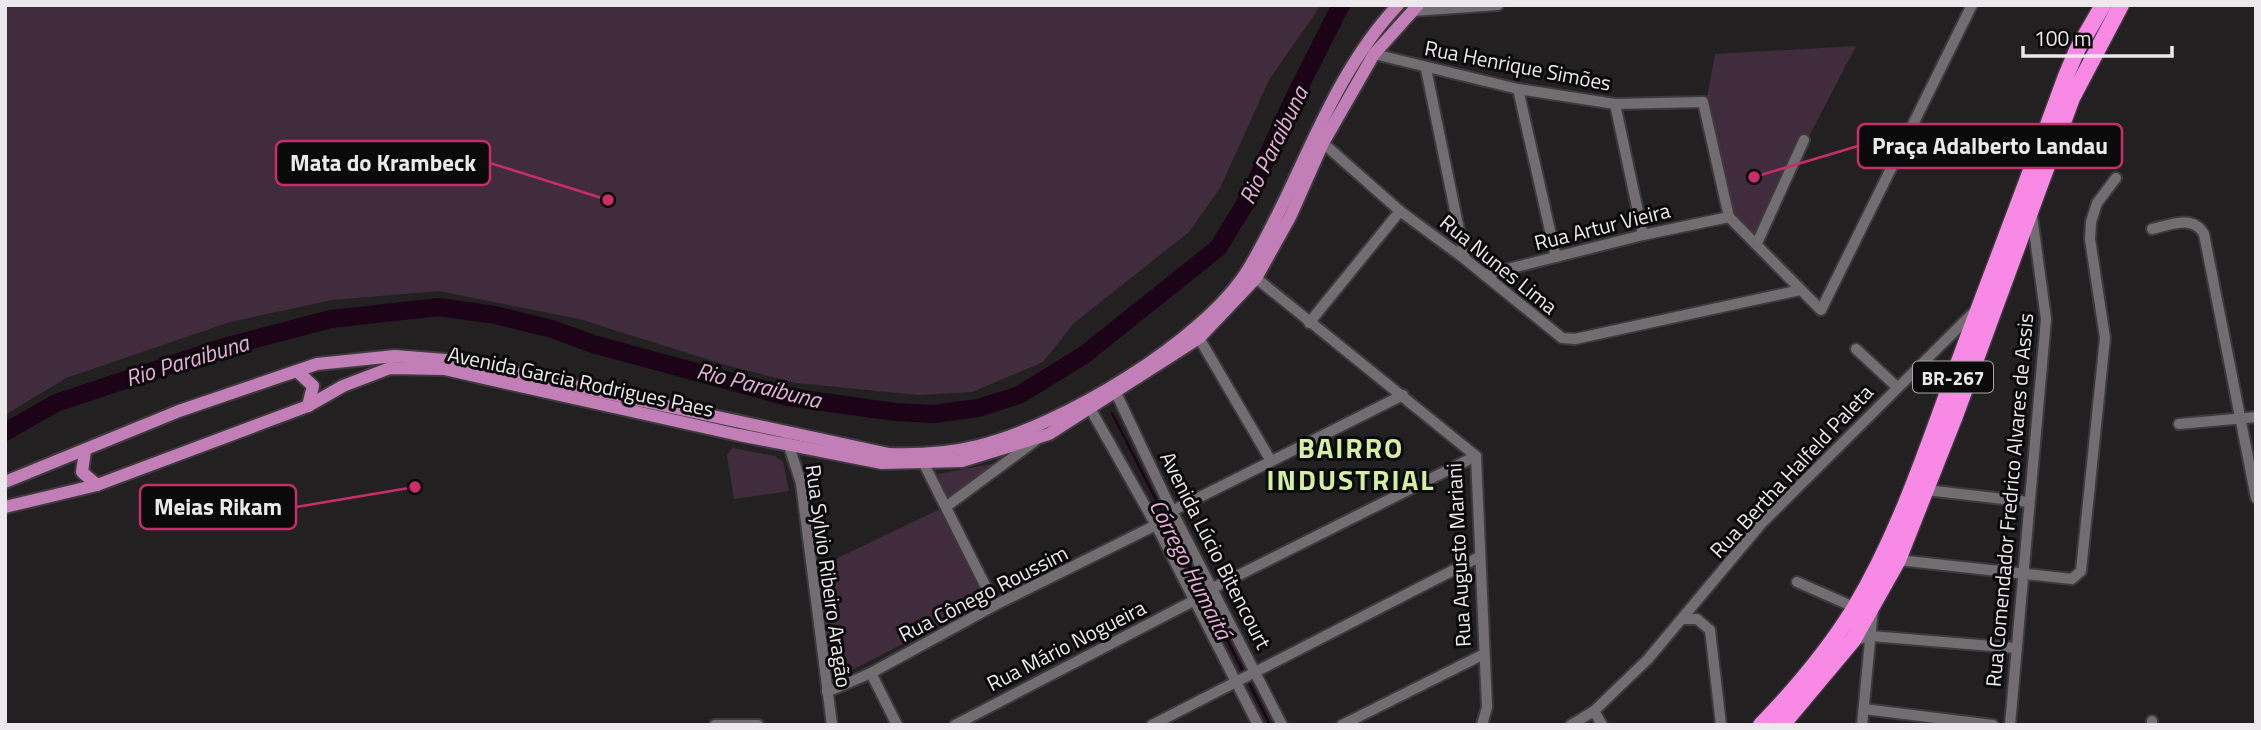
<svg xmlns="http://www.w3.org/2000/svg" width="2261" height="730" viewBox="0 0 2261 730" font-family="'Titillium Web',sans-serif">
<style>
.green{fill:#412c3d}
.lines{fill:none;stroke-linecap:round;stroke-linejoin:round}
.stream{stroke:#1c0318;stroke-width:2.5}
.river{stroke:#1c0318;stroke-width:18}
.minor-casing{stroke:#3d3a3d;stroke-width:14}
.major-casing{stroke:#3d3a3d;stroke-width:16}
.highway-casing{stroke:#3d3a3d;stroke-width:19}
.minor{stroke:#716d70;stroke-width:10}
.major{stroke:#c27eb6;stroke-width:12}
.highway{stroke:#f88ae5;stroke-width:16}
.labels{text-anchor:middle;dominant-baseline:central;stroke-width:6;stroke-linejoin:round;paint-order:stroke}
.shield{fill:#0b0a0b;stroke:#a8a6a8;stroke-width:2}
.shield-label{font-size:19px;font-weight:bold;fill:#ebe9eb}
.street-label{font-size:21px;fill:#ebe9eb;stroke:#0b0a0b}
.water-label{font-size:23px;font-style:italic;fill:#e7addb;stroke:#0b0a0b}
.district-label{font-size:28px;font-weight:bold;letter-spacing:2px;fill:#d5eea4;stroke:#0b0a0b}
.leader{fill:none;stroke:#c62d69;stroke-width:2.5}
.callout-dot{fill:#c62d69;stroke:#0b0a0b;stroke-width:2.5}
.callout{fill:#0b0a0b;stroke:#c62d69;stroke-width:2.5}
.callout-label{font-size:23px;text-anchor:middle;font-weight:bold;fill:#ebe9eb}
</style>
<rect width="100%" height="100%" fill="#232022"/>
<g class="green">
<polygon points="5,5 1321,5 1269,80 1220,188 1189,232 1074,323 1043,362 972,392 919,395 796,383 726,365 579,319 439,291 332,300 230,322 66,378 5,415"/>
<polygon points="1856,46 1756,238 1731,215 1707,98 1715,54"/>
<polygon points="732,448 775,456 783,462 789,491 734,499 727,455"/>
<polygon points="997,463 948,502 938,474"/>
<polygon points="940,509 985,601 833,680 817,568"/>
</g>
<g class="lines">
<g class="stream">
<polyline points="1112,413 1245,675"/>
<polyline points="1248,681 1270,725"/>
</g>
<polyline class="river" points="5,432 56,403 224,347 331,319 439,307 495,315 552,329 593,344 788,397 895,412 933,414 978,408 1019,395 1084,355 1218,248 1248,199 1294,98 1341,5"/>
<g class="minor-casing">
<g id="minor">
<polyline points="1413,11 1498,5"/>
<polyline points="1374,54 1518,89 1615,104 1703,102 1729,217 1821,310 1972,5"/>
<polyline points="1426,69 1465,259"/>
<polyline points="1518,89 1556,257"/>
<polyline points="1615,104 1643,235"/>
<polyline points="1323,143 1400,211 1465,259 1562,338 1575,339 1800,290"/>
<path d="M2152,229C2170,225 2193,214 2204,234L2256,498"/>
<polyline points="1757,243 1804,140"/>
<polyline points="1484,275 1643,235 1729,217"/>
<polyline points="1256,278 1476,456 1487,707 1482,725"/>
<polyline points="1309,323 1400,211"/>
<polyline points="1199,338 1271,461"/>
<polyline points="1856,349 1897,387"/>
<polyline points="1116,393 1172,511 1282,725"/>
<polyline points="1091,410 1156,525 1258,725"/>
<polyline points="2179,424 2256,417"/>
<polyline points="787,440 801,483 832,725"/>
<polyline points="924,464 995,605"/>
<polyline points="1926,490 2029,502"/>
<polyline points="947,506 1035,441"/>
<polyline points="1172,511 1403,395"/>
<polyline points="1898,560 2072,579 2081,571 2105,338 2090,239 2091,222 2097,203 2116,178"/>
<polyline points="1797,582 1854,607"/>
<polyline points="1213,588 1476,456"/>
<polyline points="1683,619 1697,619 1710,630 1721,725"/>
<polyline points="1853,640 1871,636 2016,648"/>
<polyline points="871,673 897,725"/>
<polyline points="827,692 871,673 995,605 1156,525"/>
<polyline points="1864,709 1993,725"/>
<polyline points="1594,711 1602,725"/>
<polyline points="2152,721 2152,725"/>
<polyline points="715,725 758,725"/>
<polyline points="955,725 1195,600"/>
<polyline points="1152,725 1479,557"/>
<polyline points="1342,725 1482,655"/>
<polyline points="1571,725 1594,711 1648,659 1761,524 1972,314"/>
<polyline points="1862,725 1873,609"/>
<polyline points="2010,725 2046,319 2032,216"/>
</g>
</g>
<g class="major-casing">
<g id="major">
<polyline points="297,371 313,386 308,406"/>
<polyline points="85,451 82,472 97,485"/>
<path d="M5,482L179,411L317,364L395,356L458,361L889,454C919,455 949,453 978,446C1061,426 1205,341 1249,268C1301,182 1328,79 1398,5"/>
<polyline points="5,507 97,485 308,406 343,386 390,368 444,369 739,435 882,463 962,461 1049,434 1199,338 1256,278 1290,217 1323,143 1374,54 1418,5"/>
</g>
</g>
<g class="highway-casing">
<g id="highway">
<path d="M1761,725C1796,689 1828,651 1854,609C1904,526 1933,430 1967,340C2000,252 2034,164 2066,76L2077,50L2103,5"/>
<polyline points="1782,725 1853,640 1898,560 1955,416 2072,98 2121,5"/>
</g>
</g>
<use href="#minor" class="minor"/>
<use href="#major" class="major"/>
<use href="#highway" class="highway"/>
</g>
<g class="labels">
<rect class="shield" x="1913" y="361.5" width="80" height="31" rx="5"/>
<g class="shield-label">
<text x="1953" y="377">BR-267</text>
</g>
<g class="street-label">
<text transform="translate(1518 65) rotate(11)">Rua Henrique Simões</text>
<text transform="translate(1602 226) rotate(-14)">Rua Artur Vieira</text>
<text transform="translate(1499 264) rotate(39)">Rua Nunes Lima</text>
<text transform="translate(581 381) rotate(12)">Avenida Garcia Rodrigues Paes</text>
<text transform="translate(1791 471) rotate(-47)">Rua Bertha Halfeld Paleta</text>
<text transform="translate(2009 500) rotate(-85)">Rua Comendador Fredrico Alvares de Assis</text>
<text transform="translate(1216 550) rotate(63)">Avenida Lúcio Bitencourt</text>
<text transform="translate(1458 555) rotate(-93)">Rua Augusto Mariani</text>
<text transform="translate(829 576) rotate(82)">Rua Sylvio Ribeiro Aragão</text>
<text transform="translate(983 593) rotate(-27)">Rua Cônego Roussim</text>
<text transform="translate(1066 645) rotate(-27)">Rua Mário Nogueira</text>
</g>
<g class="water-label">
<text transform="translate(1273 145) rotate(-64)">Rio Paraibuna</text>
<text transform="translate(187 360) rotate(-17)">Rio Paraibuna</text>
<text transform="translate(759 385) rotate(14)">Rio Paraibuna</text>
<text transform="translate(1191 569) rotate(63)">Córrego Humaitá</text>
</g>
<g class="district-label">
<text x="1351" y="447">BAIRRO<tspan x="1351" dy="32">INDUSTRIAL</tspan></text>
</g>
</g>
<path class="leader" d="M1754 177L1858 146M608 200L490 163M415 487L296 507"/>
<g class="callout-dot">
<circle cx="1754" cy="177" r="7"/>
<circle cx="608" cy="200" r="7"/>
<circle cx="415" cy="487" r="7"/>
</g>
<g class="callout">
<rect x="1858" y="124" width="264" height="44" rx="7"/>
<rect x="276" y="141" width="214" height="44" rx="7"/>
<rect x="140" y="485" width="156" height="44" rx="7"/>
</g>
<g class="callout-label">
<text x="1990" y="154">Praça Adalberto Landau</text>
<text x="383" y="171">Mata do Krambeck</text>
<text x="218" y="515">Meias Rikam</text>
</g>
<rect width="2261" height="730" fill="none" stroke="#ebe9eb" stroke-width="14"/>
<path d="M2023 46v10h149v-10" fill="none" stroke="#ebe9eb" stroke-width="3.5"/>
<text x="2034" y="46" font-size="21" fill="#ebe9eb" stroke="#0b0a0b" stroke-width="5" paint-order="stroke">100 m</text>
</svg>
